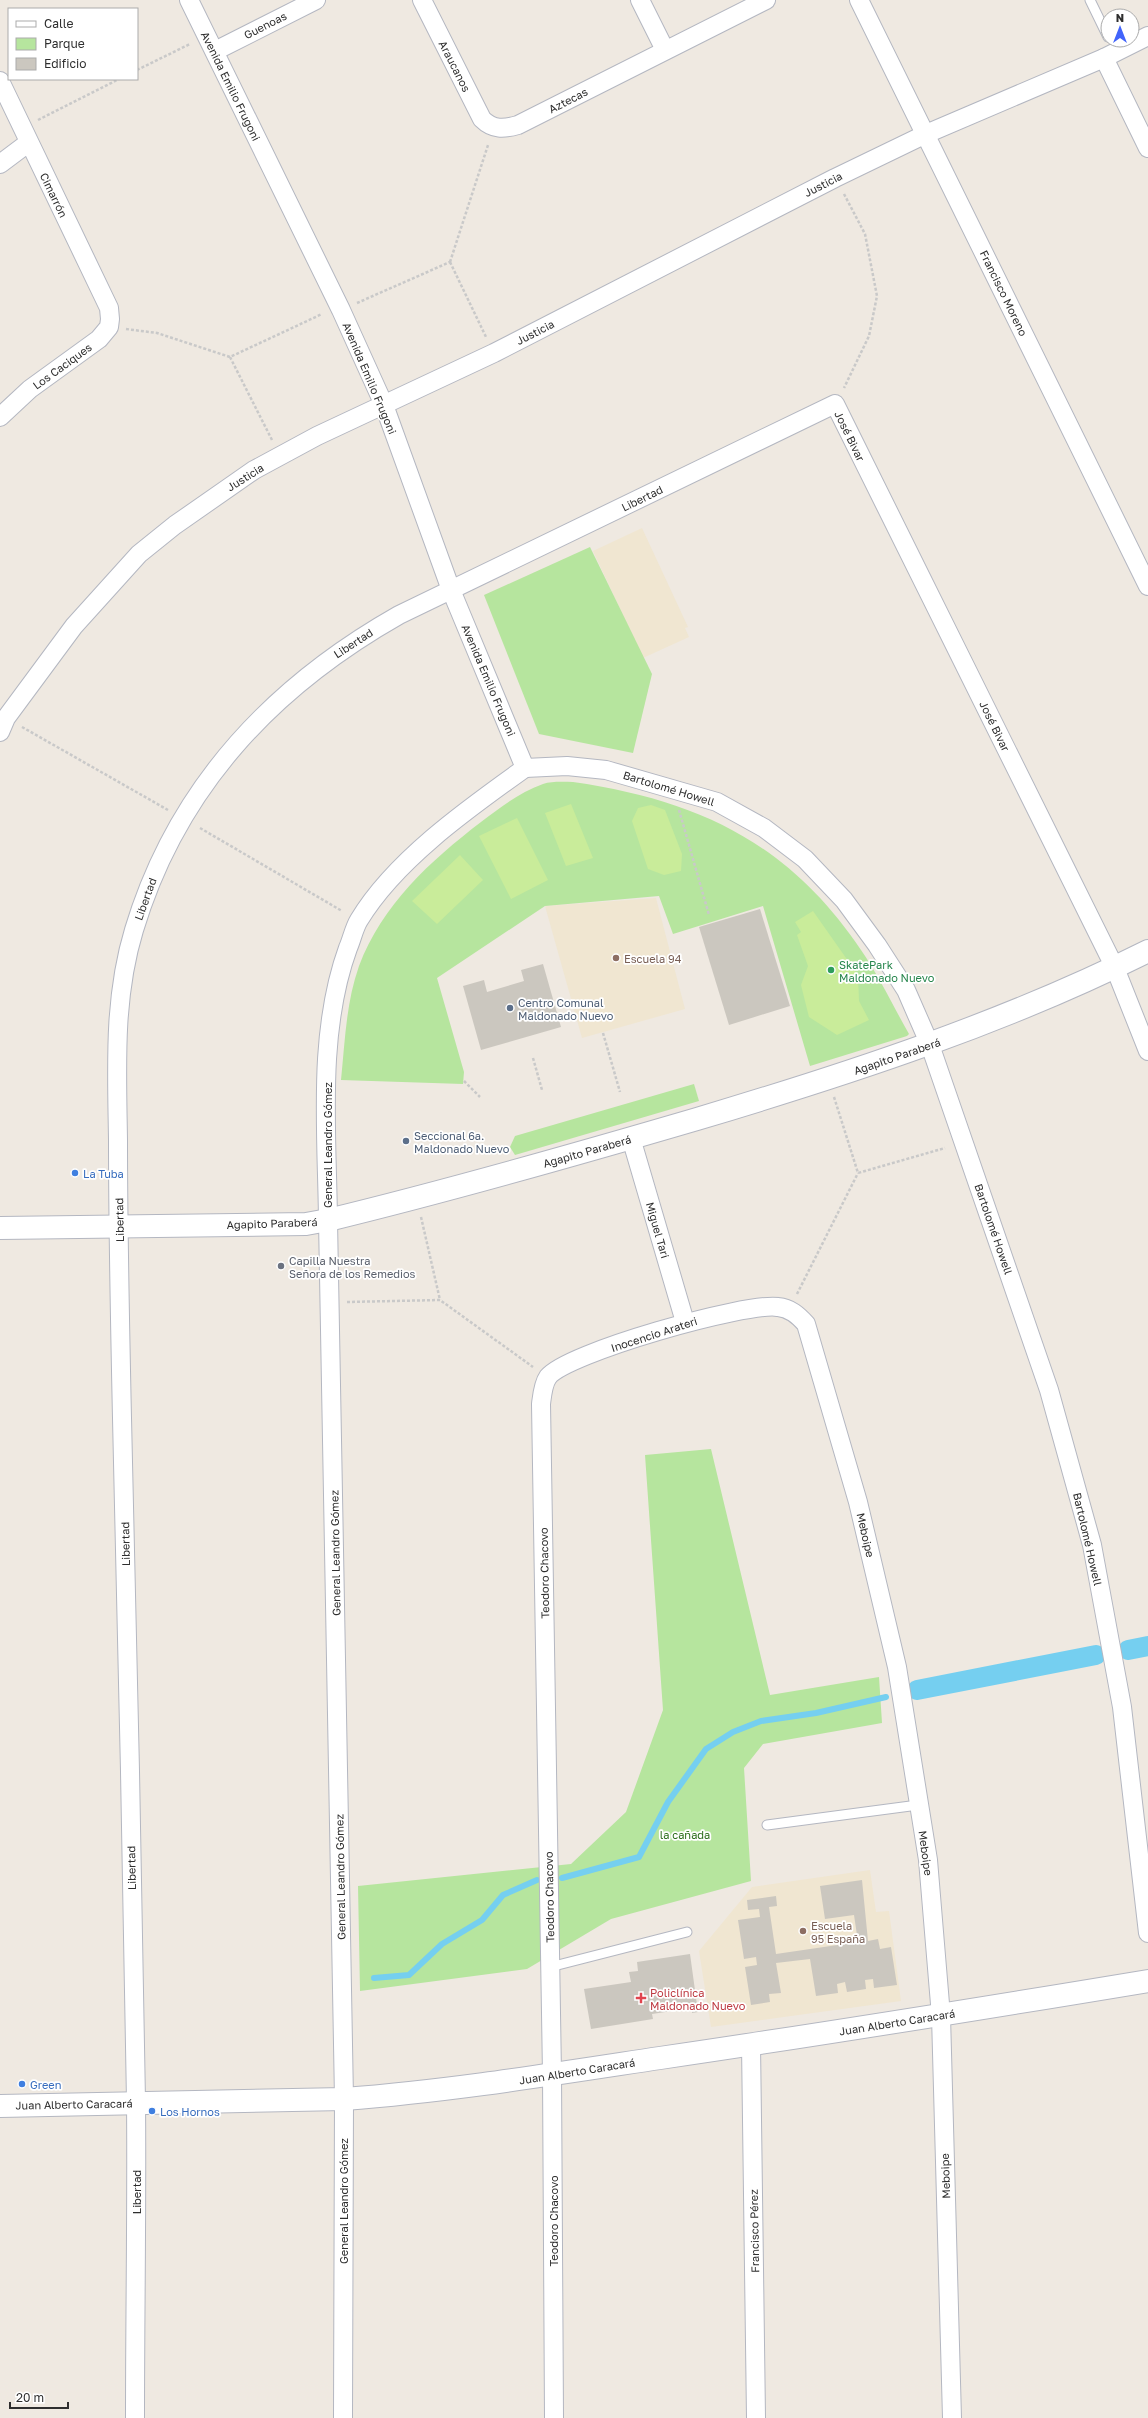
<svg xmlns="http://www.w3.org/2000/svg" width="1148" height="2418" viewBox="0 0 1148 2418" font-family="'Golos Text',sans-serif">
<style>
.education{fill:#f0e6d1}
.green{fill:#b6e59e}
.pitch{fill:#c9ec9a}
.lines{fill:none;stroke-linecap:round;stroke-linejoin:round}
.stream{stroke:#75cff0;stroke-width:6}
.canal{stroke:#75cff0;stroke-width:20}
.building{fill:#cbc7bf}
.service-casing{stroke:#b4b7c1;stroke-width:11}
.minor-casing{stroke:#b4b7c1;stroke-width:20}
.tertiary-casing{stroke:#b4b7c1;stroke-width:24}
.path{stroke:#c9c9c9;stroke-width:2.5;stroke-dasharray:3 2;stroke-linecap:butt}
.service{stroke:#fff;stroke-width:9}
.minor{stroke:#fff;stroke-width:18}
.tertiary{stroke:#fff;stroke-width:22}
.education-dot{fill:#8d6e63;stroke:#fff;stroke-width:1.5}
.leisure-dot{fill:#2e9e5b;stroke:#fff;stroke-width:1.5}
.service-dot{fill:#5c6f8a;stroke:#fff;stroke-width:1.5}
.shop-dot{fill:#3f7fe0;stroke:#fff;stroke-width:1.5}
.worship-dot{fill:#6b7280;stroke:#fff;stroke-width:1.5}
.health-dot{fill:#e0444e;stroke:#fff;stroke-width:1.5}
.labels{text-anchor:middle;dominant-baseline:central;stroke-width:3.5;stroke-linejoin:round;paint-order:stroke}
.street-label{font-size:11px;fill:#2e2e2e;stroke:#fff}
.education-label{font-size:11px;fill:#785e54;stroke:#fff;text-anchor:start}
.leisure-label{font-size:11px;fill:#27864d;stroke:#fff;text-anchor:start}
.service-label{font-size:11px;fill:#4e5e75;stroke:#fff;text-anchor:start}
.shop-label{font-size:11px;fill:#366cbe;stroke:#fff;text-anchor:start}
.worship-label{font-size:11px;fill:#5b616d;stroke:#fff;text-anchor:start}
.park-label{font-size:11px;fill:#2c6e1b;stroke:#fff}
.health-label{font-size:11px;fill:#be3a42;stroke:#fff;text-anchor:start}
</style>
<rect width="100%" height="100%" fill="#efe9e1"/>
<g class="education">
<polygon points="642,528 688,627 685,628 689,637 643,658 593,551"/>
<polygon points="656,898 685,1009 582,1038 545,906"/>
<polygon points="870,1870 876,1912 889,1911 901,2001 711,2027 699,1951 752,1887"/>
</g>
<g class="green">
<polygon points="590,547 652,674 633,753 539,734 484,595"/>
<path d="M573,782C698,800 789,843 861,950C879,976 893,1006 909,1034L907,1036L810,1066L763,906L673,934L659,896L545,906L437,978L464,1072L463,1084L341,1080C345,1041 346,1003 359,966C382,905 430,861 481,822C501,807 520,792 543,784C552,781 564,782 573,782Z"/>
<polygon points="694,1084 699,1101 515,1155 510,1147 515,1136"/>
<polygon points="711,1449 770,1695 879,1677 882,1723 763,1744 744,1768 751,1881 611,1919 527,1969 360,1991 358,1886 571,1864 626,1812 663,1710 645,1455"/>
</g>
<g class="pitch">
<polygon points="571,804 593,858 566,866 545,813"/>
<polygon points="651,805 665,810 682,854 681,871 664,875 648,869 632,821 638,808"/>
<polygon points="517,818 548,880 511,899 479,836"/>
<polygon points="460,855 483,880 437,924 412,901"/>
<polygon points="813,911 858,975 859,1001 869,1020 837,1035 809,1017 801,985 808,966 797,935 801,932 795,922"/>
</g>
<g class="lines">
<g class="stream">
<polyline points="562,1878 639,1857 668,1802 706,1749 733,1732 761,1721 816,1713 886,1697"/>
<polyline points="374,1978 409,1975 442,1944 482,1920 503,1895 537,1880"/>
</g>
<g class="canal">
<polyline points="1128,1650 1148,1646"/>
<polyline points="917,1690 1096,1655"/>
</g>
</g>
<g class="building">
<polygon points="760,909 790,1006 729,1025 699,927"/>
<polygon points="543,964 561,1027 481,1050 463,986 484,980 487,992 524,981 521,970"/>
<polygon points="862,1880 868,1941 878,1939 880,1949 891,1947 897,1985 874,1988 873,1979 865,1980 866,1989 847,1992 845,1982 837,1984 838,1993 816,1996 810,1959 776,1963 781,1993 769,1994 770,2002 751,2005 745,1967 757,1965 756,1957 744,1959 738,1920 760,1917 759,1909 748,1910 747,1900 776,1896 777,1906 769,1907 776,1954 858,1942 854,1915 825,1919 820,1886"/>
<polygon points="690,1954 698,2012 692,2013 692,2008 652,2014 653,2019 591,2029 584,1989 631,1982 629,1972 638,1971 637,1962"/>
</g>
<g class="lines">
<g class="service-casing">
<g id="service">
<polyline points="1090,0 1108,37"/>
<polyline points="767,1825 918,1805"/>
<polyline points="550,1967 687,1932"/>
</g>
</g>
<g class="minor-casing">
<g id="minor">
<polyline points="189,0 341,310 384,405 451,590 525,768"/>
<path d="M422,0L482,119C493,130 504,129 518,125L766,0"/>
<polyline points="640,0 665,50"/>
<polyline points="859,0 1148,586"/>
<polyline points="215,51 316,0"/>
<polyline points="1104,58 1148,148"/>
<polyline points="0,81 109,308 110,319 109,327 99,339 30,389 0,417"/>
<polyline points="0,164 28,143"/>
<polyline points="0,732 6,718 74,626 139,554 175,525 254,470 317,436 494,353 835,178 926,134 1104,58 1148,36"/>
<polyline points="525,768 567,766 606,770 717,802 764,828 805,859 844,900 877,945 906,990 930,1045 1049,1390 1092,1545 1122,1707 1148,1933"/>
<polyline points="631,1138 685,1322"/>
<polyline points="751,2045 756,2418"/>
<path d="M135,2418C135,2312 137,2206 136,2101C133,1873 127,1646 122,1418C120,1326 118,1233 118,1140C117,1069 113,999 134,930C177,787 272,687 399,615L835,404L1115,968L1148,1051"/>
<path d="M343,2418L344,2099L328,1220C327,1131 317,1033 348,948C352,939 354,928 359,920C395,860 469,808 525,768"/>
<path d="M554,2418L552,2074L541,1404C542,1396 543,1384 548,1377C566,1353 746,1302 778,1307C790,1308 798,1315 806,1324L858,1502L897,1667L928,1860L941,2016L952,2418"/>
</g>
</g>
<g class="tertiary-casing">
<g id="tertiary">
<path d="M0,1228L306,1224L328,1220C452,1190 574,1155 697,1119C851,1073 1004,1023 1148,951"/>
<path d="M0,2106L344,2099C450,2091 554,2074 660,2058C823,2034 985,2008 1148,1981"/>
</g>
</g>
<g class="path">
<polyline points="137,70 190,44"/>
<polyline points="38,120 119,79"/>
<polyline points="844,194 865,234 877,296 869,336 844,388"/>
<polyline points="450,262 488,145"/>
<polyline points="450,262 486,337"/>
<polyline points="357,303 450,262"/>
<polyline points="126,329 157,333 230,357 322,314"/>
<polyline points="230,357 272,440"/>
<polyline points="22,727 168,810"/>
<polyline points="679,810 709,915"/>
<polyline points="200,828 342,911"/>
<polyline points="603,1033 620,1092"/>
<polyline points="533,1058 542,1090"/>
<polyline points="464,1081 480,1097"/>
<polyline points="834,1097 858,1173 945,1148"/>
<polyline points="421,1217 440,1300"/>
<polyline points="797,1294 858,1173"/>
<polyline points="347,1302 440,1300 533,1367"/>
</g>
<use href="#service" class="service"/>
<use href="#minor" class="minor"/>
<use href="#tertiary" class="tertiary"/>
</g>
<g class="education-dot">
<circle cx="616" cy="958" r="4"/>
<circle cx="803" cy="1931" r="4"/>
</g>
<circle class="leisure-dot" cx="831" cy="970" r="4"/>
<g class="service-dot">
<circle cx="510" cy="1008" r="4"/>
<circle cx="406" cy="1141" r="4"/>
</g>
<g class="shop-dot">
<circle cx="75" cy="1173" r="4"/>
<circle cx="22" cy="2084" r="4"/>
<circle cx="152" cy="2111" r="4"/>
</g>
<circle class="worship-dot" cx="281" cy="1266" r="4"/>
<path class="health-dot" d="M639 1992h4v4h4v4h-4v4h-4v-4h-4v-4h4z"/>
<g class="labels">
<g class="street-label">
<text transform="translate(265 25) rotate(-27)">Guenoas</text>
<text transform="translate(455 66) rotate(63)">Araucanos</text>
<text transform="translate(231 86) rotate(64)">Avenida Emilio Frugoni</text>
<text transform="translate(568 100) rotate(-27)">Aztecas</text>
<text transform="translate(823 184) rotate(-27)">Justicia</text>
<text transform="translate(54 195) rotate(64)">Cimarrón</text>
<text transform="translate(1004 293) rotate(64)">Francisco Moreno</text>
<text transform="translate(535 332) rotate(-27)">Justicia</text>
<text transform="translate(62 366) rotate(-36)">Los Caciques</text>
<text transform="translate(370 378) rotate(67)">Avenida Emilio Frugoni</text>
<text transform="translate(850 436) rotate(64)">José Bivar</text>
<text transform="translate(245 477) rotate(-32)">Justicia</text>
<text transform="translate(642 498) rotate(-26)">Libertad</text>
<text transform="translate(353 643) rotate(-33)">Libertad</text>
<text transform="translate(489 680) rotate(67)">Avenida Emilio Frugoni</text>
<text transform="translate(995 726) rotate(64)">José Bivar</text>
<text transform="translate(669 788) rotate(17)">Bartolomé Howell</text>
<text transform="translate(145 899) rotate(-70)">Libertad</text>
<text transform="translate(897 1056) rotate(-19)">Agapito Paraberá</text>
<text transform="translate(327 1145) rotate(-90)">General Leandro Gómez</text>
<text transform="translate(587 1151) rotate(-16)">Agapito Paraberá</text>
<text transform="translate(119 1220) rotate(-91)">Libertad</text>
<text transform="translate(272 1223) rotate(-2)">Agapito Paraberá</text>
<text transform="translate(994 1229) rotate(71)">Bartolomé Howell</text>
<text transform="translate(658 1230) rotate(74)">Miguel Tari</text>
<text transform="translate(654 1334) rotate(-18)">Inocencio Arateri</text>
<text transform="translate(866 1535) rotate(77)">Meboipe</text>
<text transform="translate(1088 1539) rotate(77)">Bartolomé Howell</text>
<text transform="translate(125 1544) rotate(-91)">Libertad</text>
<text transform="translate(335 1553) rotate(-91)">General Leandro Gómez</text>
<text transform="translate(544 1573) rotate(-91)">Teodoro Chacovo</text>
<text transform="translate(926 1853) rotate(82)">Meboipe</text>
<text transform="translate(131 1868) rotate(-91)">Libertad</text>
<text transform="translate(340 1877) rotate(-91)">General Leandro Gómez</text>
<text transform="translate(549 1897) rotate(-91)">Teodoro Chacovo</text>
<text transform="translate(897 2022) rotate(-9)">Juan Alberto Caracará</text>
<text transform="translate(577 2071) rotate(-9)">Juan Alberto Caracará</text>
<text transform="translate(74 2104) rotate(-1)">Juan Alberto Caracará</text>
<text transform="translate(945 2176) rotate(-92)">Meboipe</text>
<text transform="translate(136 2192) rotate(-90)">Libertad</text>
<text transform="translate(343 2201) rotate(-90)">General Leandro Gómez</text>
<text transform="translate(553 2221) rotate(-90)">Teodoro Chacovo</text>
<text transform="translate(754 2231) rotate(-91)">Francisco Pérez</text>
</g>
<g class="education-label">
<text x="624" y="958">Escuela 94</text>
<text x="811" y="1925">Escuela<tspan x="811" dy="13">95 España</tspan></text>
</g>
<g class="leisure-label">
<text x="839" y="964">SkatePark<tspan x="839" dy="13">Maldonado Nuevo</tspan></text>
</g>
<g class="service-label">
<text x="518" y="1002">Centro Comunal<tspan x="518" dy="13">Maldonado Nuevo</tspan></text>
<text x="414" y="1135">Seccional 6a.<tspan x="414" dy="13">Maldonado Nuevo</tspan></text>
</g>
<g class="shop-label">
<text x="83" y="1173">La Tuba</text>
<text x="30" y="2084">Green</text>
<text x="160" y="2111">Los Hornos</text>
</g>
<g class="worship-label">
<text x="289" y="1260">Capilla Nuestra<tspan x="289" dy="13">Señora de los Remedios</tspan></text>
</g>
<g class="park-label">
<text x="685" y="1834">la cañada</text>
</g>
<g class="health-label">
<text x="650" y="1992">Policlínica<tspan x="650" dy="13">Maldonado Nuevo</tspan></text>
</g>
</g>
<rect x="8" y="8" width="130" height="72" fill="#ffffff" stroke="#ababab"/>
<rect x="16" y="21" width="20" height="6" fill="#ffffff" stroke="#ababab"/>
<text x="44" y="28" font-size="12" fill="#2e2e2e">Calle</text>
<rect x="16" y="38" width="20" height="12" fill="#b6e59e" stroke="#ababab"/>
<text x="44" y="48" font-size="12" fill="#2e2e2e">Parque</text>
<rect x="16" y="58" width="20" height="12" fill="#cbc7bf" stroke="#ababab"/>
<text x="44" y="68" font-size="12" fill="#2e2e2e">Edificio</text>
<g transform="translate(1120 28)"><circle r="19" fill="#ffffff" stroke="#ababab"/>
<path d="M0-3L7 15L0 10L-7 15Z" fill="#4264fb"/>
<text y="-6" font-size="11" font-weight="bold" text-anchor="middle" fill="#2e2e2e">N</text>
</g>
<path d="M10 2402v6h58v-6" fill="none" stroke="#2e2e2e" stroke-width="2"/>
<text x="16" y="2402" font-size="12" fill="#2e2e2e" stroke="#ffffff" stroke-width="3" paint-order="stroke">20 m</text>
</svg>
